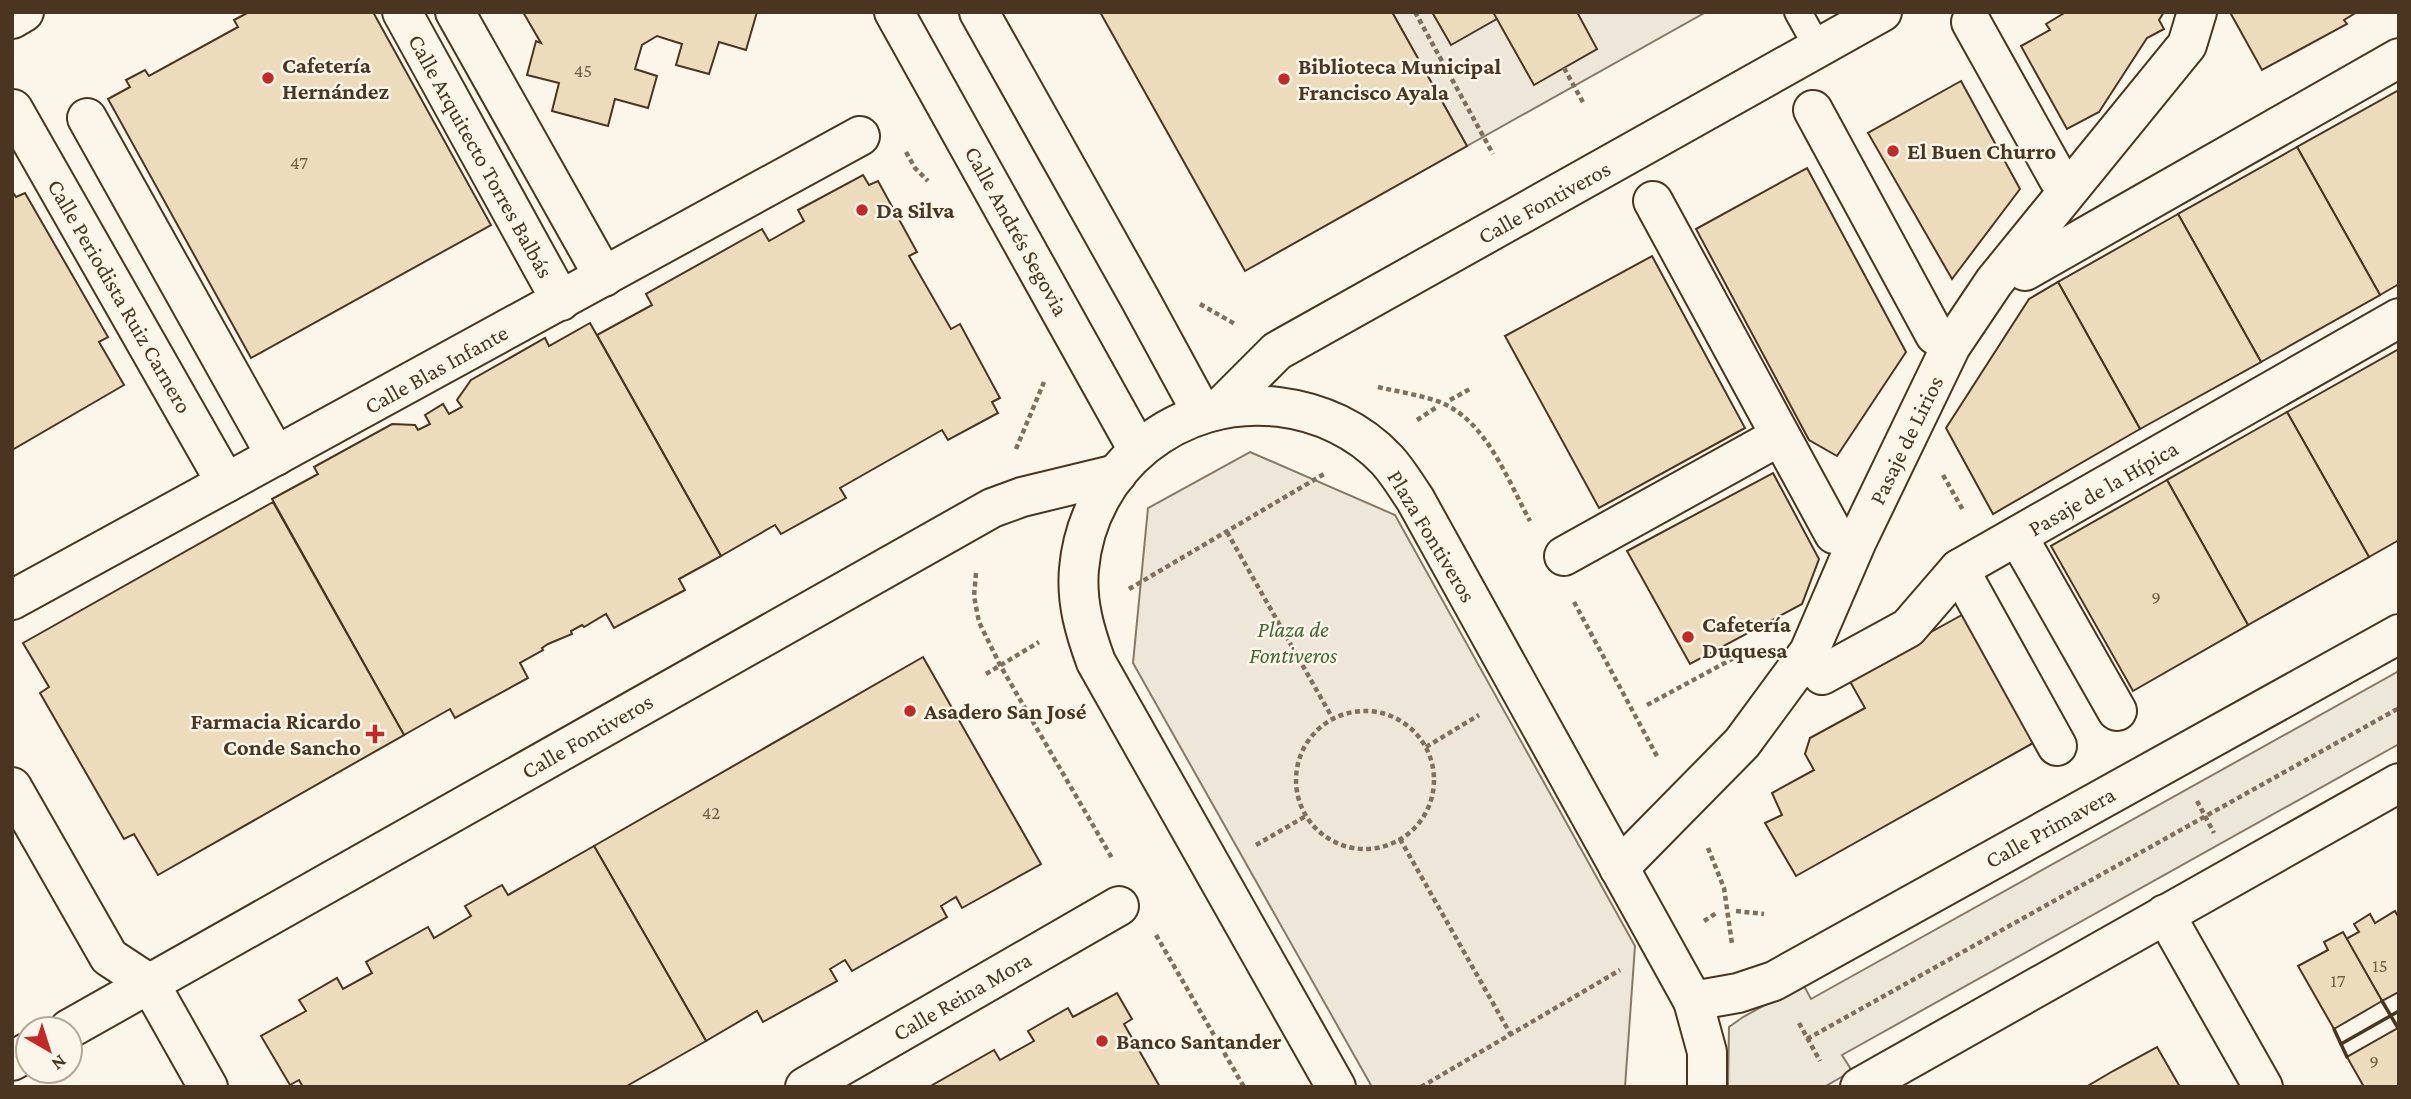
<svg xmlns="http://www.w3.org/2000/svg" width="2411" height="1099" viewBox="0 0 2411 1099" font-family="'Crimson Pro',serif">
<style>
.green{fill:#ede6d9;stroke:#887966;stroke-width:2}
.parking{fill:#ede7d9;stroke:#887966;stroke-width:2}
.building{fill:#ecdcbc;stroke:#4a3520;stroke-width:2}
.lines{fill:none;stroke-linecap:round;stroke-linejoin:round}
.service-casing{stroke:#4a3520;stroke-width:30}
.pedestrian-casing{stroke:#4a3520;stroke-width:42}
.minor-casing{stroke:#4a3520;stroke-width:42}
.tertiary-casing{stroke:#4a3520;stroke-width:42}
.secondary-casing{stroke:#4a3520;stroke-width:42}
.primary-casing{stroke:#4a3520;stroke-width:42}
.path{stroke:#7f6f5c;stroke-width:4.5;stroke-dasharray:5 3.5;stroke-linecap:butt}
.service{stroke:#fbf6e9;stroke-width:26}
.pedestrian{stroke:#fbf6e9;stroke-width:38}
.minor{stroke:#fbf6e9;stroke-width:38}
.tertiary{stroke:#fbf6e9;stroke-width:38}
.secondary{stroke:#fbf6e9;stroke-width:38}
.primary{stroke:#fbf6e9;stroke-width:38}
.wall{stroke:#4a3520;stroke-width:3.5}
.poi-dot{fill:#c62828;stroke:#fbf6e9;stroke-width:2.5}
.labels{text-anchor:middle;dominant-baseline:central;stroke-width:5;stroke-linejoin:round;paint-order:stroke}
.number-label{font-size:19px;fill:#725f47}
.poi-label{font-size:23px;font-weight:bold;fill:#4a3520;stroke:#fbf6e9;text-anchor:start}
.street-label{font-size:23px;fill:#4a3520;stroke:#fbf6e9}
.park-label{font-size:23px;font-style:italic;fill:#436837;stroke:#fbf6e9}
</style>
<rect width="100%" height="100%" fill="#fbf6e9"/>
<g class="green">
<polygon points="1392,12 1706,12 1467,146"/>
<polygon points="1250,452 1395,515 1635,946 1625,1087 1372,1087 1133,663 1148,508"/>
</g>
<polygon class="parking" points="2399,671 2399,744 1842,1055 1852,1071 1824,1087 1728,1087 1729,1027 1743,1017 1803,984 1811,999"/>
<g class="building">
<polygon points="249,12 373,12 491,225 251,358 108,99 130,87 126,80 145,70 149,76 238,27 234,20"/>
<polygon points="523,12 757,12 746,50 719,42 709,74 676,65 682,44 657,36 642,45 635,69 657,76 648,108 615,99 608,126 552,111 559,83 527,75 536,41 541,43"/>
<polygon points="1100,12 1392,12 1467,146 1245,271"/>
<polygon points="1432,12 1509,12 1451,45"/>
<polygon points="1493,12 1577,12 1597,49 1534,85"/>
<polygon points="2066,12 2164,12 2159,20 2164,29 2147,38 2099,112 2067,129 2021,46 2050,30 2046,24"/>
<polygon points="2234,12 2357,12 2344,20 2347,24 2262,70 2231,14"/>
<polygon points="1961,81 2020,189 1952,279 1868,133"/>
<polygon points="2399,90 2399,284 2380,295 2297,147"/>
<polygon points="2297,147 2380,295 2261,362 2178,214"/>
<polygon points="1807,168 1906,352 1837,456 1809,440 1696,229"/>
<polygon points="863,175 869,185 878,181 917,252 909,256 951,329 960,324 1000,398 992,402 998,413 948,440 942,430 840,488 846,498 781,534 775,525 721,556 597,335 652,305 646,294 762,229 769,241 804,221 798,210"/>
<polygon points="12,191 16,197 25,193 108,337 99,342 124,385 12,450"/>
<polygon points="2178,214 2261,362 2140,429 2058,282"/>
<polygon points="1652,256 1745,428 1599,508 1505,336"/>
<polygon points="2058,282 2140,429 1993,514 1946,428 2029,299"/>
<polygon points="590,323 721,556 679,579 685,590 614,628 606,614 584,627 582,625 571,631 572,634 548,644 542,648 543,650 520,663 528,678 455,718 450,709 404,735 272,499 318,474 314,467 392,424 415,425 418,430 430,424 425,415 443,404 449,414 462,407 457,400 471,380 545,338 549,346"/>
<polygon points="2399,349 2399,540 2369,557 2287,412"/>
<polygon points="2287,412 2369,557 2248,625 2167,480"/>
<polygon points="1773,473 1819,559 1802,604 1690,664 1627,551"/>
<polygon points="2167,480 2248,625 2133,691 2051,546"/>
<polygon points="273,502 404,735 158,875 134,834 124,839 40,693 49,687 23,643"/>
<polygon points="1969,611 2042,738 1796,876 1765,823 1782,815 1772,793 1814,770 1805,754 1810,738 1865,708 1848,678"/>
<polygon points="923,657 1041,864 962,908 956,897 941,906 947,917 852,971 845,960 830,969 837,981 763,1022 757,1011 706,1041 594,846"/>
<polygon points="594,846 706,1041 625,1087 303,1087 299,1080 290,1085 261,1036 306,1011 299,1000 337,978 343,989 372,973 366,962 428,927 434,938 471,916 465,906 502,885 508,895"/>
<polygon points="2395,911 2399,918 2399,992 2382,1001 2346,939 2359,932 2354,924 2370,914 2375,923"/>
<polygon points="2343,932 2382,1001 2334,1029 2298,966 2328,950 2324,942"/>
<polygon points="1117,993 1132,1019 1124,1024 1160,1087 929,1087 994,1050 1000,1060 1034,1041 1028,1031 1068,1008 1073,1017"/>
<polygon points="2398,1028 2399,1087 2364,1087 2347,1057"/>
<polygon points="2157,1047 2180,1087 2086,1087 2113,1071"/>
</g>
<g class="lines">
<g class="service-casing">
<polyline id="service" points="1798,12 1818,48"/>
</g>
<g class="pedestrian-casing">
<g id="pedestrian">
<polyline points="402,12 561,301"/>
<polyline points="455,12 604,277"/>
<polyline points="1971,22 2058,178"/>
<polyline points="13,109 226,483"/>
<polyline points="1813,110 1935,335"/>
<polyline points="87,118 276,456"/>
<polyline points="1653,201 1834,534"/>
<polyline points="2025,271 2399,58"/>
<polyline points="2018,537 2117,711"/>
<polyline points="1564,556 1780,436"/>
<polyline points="1959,569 2057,746"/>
<polyline points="12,600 860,136"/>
<polyline points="1822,675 1908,628 1959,569 2399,318"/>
<polyline points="805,1087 1119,906"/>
</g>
</g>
<g class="minor-casing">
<g id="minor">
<polyline points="12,787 109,957 150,984 208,1087"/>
<polyline points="1619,868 1742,743 1809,652 1857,541 1951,346 1994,282 2187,45 2197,12"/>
<polyline points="2165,914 2263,1087"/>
</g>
</g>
<g class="tertiary-casing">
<g id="tertiary">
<polyline points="1219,409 1277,351 1882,12"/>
<polyline points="69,1029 992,508 1022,497 1117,474"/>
<polyline points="12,1061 28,1052"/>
</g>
</g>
<g class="secondary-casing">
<g id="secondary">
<polyline points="894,12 1138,450"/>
<polyline points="979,12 1140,299 1202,413"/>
<polyline points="1693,1001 1738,993 1774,981 2399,634"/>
<path d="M1336,1087L1096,662C1085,632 1076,602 1079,569C1088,467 1179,395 1279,407C1320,412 1359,430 1387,460C1398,472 1406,486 1415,499L1693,1001L1707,1052V1087"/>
<polyline points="1860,1087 2399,783"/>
</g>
</g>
<g class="primary-casing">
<polyline id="primary" points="12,19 24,12"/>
</g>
<g class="path">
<polyline points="1415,12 1493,154"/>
<polyline points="1564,68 1584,104"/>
<polyline points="906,152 915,168 928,181"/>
<polyline points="1200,304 1235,324"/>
<path d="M1378,387C1399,392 1422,395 1442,403C1487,422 1508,481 1530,521"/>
<polyline points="1450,400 1470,389"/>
<polyline points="1417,420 1437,407"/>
<polyline points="1016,449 1044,382"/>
<polyline points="1943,475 1963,510"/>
<polyline points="1227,532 1333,719"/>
<polyline points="976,573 974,596 979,622 1000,665 1112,858"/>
<polyline points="1129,589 1324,474"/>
<polyline points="1574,602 1658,758"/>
<polyline points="986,674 1039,642"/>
<polyline points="1647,705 1745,652"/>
<circle cx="1365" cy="780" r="69"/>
<polyline points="1426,747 1479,715"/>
<polyline points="2197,801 2214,833"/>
<polyline points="1400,839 1511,1035"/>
<polyline points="1256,845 1306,816"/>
<polyline points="1708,848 1724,888 1732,944"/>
<polyline points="1736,911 1764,914"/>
<polyline points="1704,921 1718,912"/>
<polyline points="1156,935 1244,1087"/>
<polyline points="1799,1023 1820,1061"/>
<polyline points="1807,1039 2399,708"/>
<polyline points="1421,1087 1620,970"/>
</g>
<use href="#service" class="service"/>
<use href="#pedestrian" class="pedestrian"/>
<use href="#minor" class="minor"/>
<use href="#tertiary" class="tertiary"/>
<use href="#secondary" class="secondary"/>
<use href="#primary" class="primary"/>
<g class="wall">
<polyline points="2382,1001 2398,1028"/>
<polyline points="2334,1029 2347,1057"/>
<polyline points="2341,1044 2399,1011"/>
</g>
</g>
<g class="poi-dot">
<circle cx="268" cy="78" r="7"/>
<circle cx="1284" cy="79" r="7"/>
<circle cx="1893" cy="151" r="7"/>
<circle cx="862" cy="210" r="7"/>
<circle cx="1688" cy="637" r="7"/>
<circle cx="910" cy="711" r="7"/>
<path d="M371.5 723.5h7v7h7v7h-7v7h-7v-7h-7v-7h7z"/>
<circle cx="1102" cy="1041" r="7"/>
</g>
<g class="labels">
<g class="number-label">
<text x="583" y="70">45</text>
<text x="299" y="162">47</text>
<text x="2156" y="597">9</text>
<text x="711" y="812">42</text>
<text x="2380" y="965">15</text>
<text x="2338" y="980">17</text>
<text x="2374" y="1061">9</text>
</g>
<g class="poi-label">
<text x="282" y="65">Cafetería<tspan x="282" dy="26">Hernández</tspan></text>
<text x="1298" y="66">Biblioteca Municipal<tspan x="1298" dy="26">Francisco Ayala</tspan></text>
<text x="1907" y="151">El Buen Churro</text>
<text x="876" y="210">Da Silva</text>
<text x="1702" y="624">Cafetería<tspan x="1702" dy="26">Duquesa</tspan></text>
<text x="924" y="711">Asadero San José</text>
<text x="361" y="721" text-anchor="end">Farmacia Ricardo<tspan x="361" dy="26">Conde Sancho</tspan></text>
<text x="1116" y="1041">Banco Santander</text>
</g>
<g class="street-label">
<text transform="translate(481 156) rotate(61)">Calle Arquitecto Torres Balbás</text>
<text transform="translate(1544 202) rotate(-29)">Calle Fontiveros</text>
<text transform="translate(1017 231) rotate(61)">Calle Andrés Segovia</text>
<text transform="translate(120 296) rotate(60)">Calle Periodista Ruiz Carnero</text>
<text transform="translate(436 369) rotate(-29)">Calle Blas Infante</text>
<text transform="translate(1906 440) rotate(-64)">Pasaje de Lirios</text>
<text transform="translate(2103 488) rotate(-30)">Pasaje de la Hípica</text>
<text transform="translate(1432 536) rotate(59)">Plaza Fontiveros</text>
<text transform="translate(587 736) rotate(-30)">Calle Fontiveros</text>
<text transform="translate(2050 827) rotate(-29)">Calle Primavera</text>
<text transform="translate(962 996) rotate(-30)">Calle Reina Mora</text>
</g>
<g class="park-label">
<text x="1293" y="629">Plaza de<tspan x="1293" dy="26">Fontiveros</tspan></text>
</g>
</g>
<rect width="2411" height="1099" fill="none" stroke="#4a3520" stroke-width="28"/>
<g transform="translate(49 1050) rotate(141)"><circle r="33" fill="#fbf6e9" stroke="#b4a999" stroke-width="2"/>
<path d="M0-5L12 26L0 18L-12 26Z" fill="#c62828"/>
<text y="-10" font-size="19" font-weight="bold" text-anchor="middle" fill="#4a3520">N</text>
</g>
</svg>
